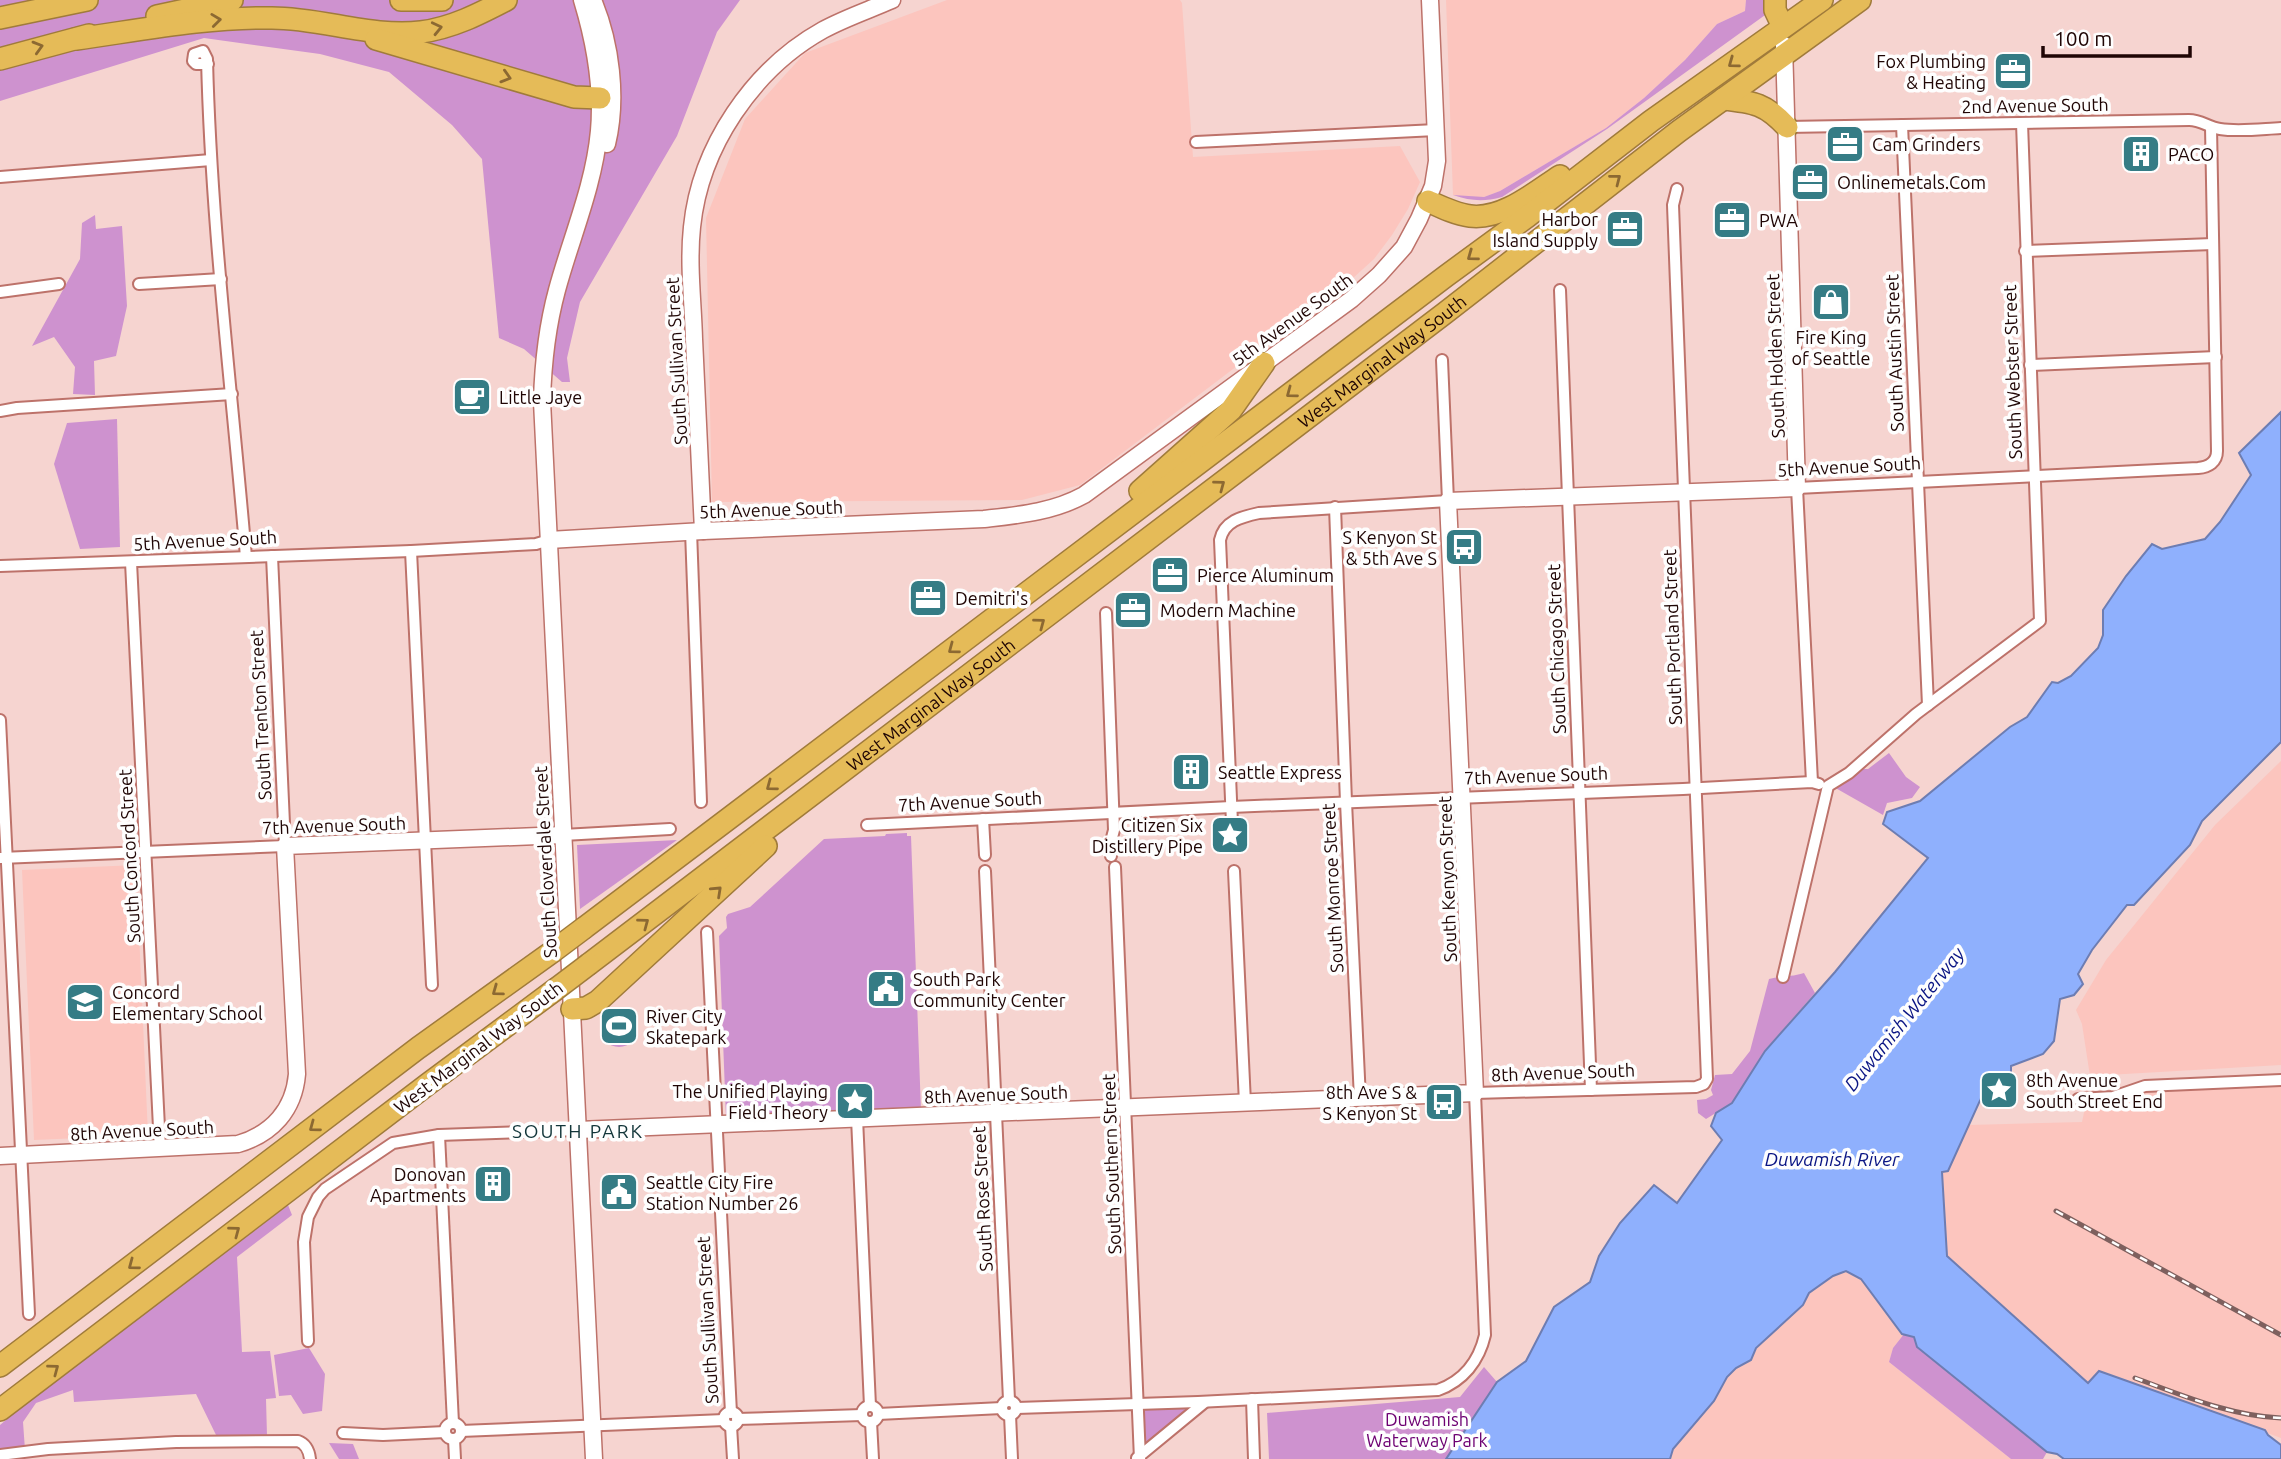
<svg xmlns="http://www.w3.org/2000/svg" width="2281" height="1459" viewBox="0 0 2281 1459" font-family="Ubuntu,sans-serif">
<style>
.built{fill:#fcc5be}
.green{fill:#ce92cf}
.water{fill:#8fb0fd;stroke:#6d7db2;stroke-width:2}
.lines{fill:none;stroke-linecap:round;stroke-linejoin:round}
.street-casing{stroke:#bd726a;stroke-width:14}
.secondary-casing{stroke:#bd726a;stroke-width:19}
.highway-casing{stroke:#a07b3b;stroke-width:24}
.street{stroke:#fff;stroke-width:10}
.secondary{stroke:#fff;stroke-width:16}
.highway{stroke:#e5bb58;stroke-width:21}
.rail-casing{stroke:#7e605e;stroke-width:5}
.rail{stroke:#fefefe;stroke-width:2.5;stroke-dasharray:8;stroke-linecap:butt}
.highway-bridge-casing{stroke:#a07b3b;stroke-width:24;stroke-linecap:butt}
.highway-bridge{stroke:#e5bb58;stroke-width:21}
.oneway{stroke:#8c6932}
.labels{text-anchor:middle;dominant-baseline:central;stroke-width:7;stroke-linejoin:round;paint-order:stroke}
.poi-label{font-size:18px;fill:#1f0504;stroke:#fefefe;text-anchor:start}
.street-label{font-size:18px;fill:#1f0504;stroke:#fefefe}
.park-label{font-size:18px;fill:#6d0072;stroke:#fefefe}
.water-label{font-size:19px;font-style:italic;fill:#0a1584;stroke:#fefefe}
.neighbourhood-label{font-size:19px;letter-spacing:2px;fill:#123539;stroke:#fefefe}
</style>
<rect width="100%" height="100%" fill="#f6d4d0"/>
<g class="built">
<polygon points="947,0 1180,0 1182,3 1193,157 1400,146 1420,182 1408,209 1392,235 1374,259 1352,279 1080,485 1022,500 712,502 706,218 745,119 805,53"/>
<polygon points="1446,0 1746,0 1745,11 1717,24 1685,60 1644,98 1606,128 1500,191 1484,197 1470,197 1453,195"/>
<polygon points="2281,761 2281,1065 2090,1076 2082,1024 2076,1010 2106,960 2215,825"/>
<polygon points="136,865 148,1135 34,1140 22,870"/>
<polygon points="2281,1085 2281,1438 2099,1372 2088,1383 1947,1256 1942,1171 1948,1171 1969,1125 2082,1122 2085,1108 2146,1093"/>
<polygon points="1846,1271 1861,1279 1904,1334 1893,1348 1889,1362 2011,1459 1670,1459 1673,1449 1714,1401 1727,1377 1736,1368 1750,1360 1756,1348 1803,1305 1809,1293 1833,1276"/>
</g>
<g class="green">
<polygon points="0,0 740,0 717,32 677,136 580,302 567,358 570,382 562,382 524,349 499,338 482,159 452,125 389,72 320,54 204,38 0,101"/>
<path d="M1746,0H1786L1607,129L1502,197C1483,202 1471,201 1453,195L1484,197L1500,191L1606,128L1644,98L1685,60L1717,24L1745,11Z"/>
<polygon points="95,215 96,229 122,226 127,306 116,356 94,361 95,395 73,394 75,367 54,337 32,346 80,259 82,223"/>
<polygon points="117,419 120,547 80,549 54,464 67,423"/>
<polygon points="1889,753 1906,777 1920,787 1912,798 1887,803 1883,815 1832,786 1857,769 1868,769"/>
<polygon points="907,833 907,836 911,836 921,1111 726,1118 719,936 727,928 726,917 728,914 750,907 824,839 885,836 886,834"/>
<polygon points="677,840 580,909 577,845"/>
<path d="M1804,973L1815,993L1766,1049L1732,1103L1706,1119L1698,1113L1697,1100L1706,1099L1713,1095L1711,1090L1715,1075L1732,1074L1750,1051L1769,979C1782,976 1791,977 1804,973Z"/>
<circle cx="619" cy="1028" r="19"/>
<polygon points="288,1205 292,1215 237,1257 242,1352 270,1351 276,1398 266,1399 267,1436 217,1437 196,1394 74,1402 73,1390 36,1403 23,1422 25,1450 0,1453 0,1425 25,1404"/>
<polygon points="1904,1334 1914,1337 1917,1347 2047,1452 2043,1459 2011,1459 1889,1362 1893,1348"/>
<polygon points="309,1348 325,1374 322,1411 303,1414 291,1395 279,1396 274,1355"/>
<polygon points="1484,1367 1497,1382 1446,1459 1269,1459 1267,1413 1460,1397"/>
<polygon points="1198,1402 1140,1456 1138,1403"/>
<polygon points="329,1443 353,1444 359,1459 339,1459"/>
</g>
<polygon class="water" points="2281,412 2281,742 2202,821 2190,845 2134,905 2127,905 2092,950 2078,974 2083,984 2074,995 2060,999 2054,1041 2043,1054 2011,1066 2011,1078 1993,1085 1982,1096 1948,1171 1942,1172 1947,1256 2088,1383 2099,1371 2265,1430 2268,1435 2281,1445 2281,1459 2064,1459 2057,1454 2047,1452 1917,1347 1914,1337 1902,1334 1861,1279 1846,1271 1833,1276 1809,1293 1803,1305 1756,1348 1751,1360 1736,1368 1727,1377 1714,1401 1673,1449 1670,1459 1446,1459 1497,1382 1526,1361 1554,1307 1590,1282 1599,1256 1620,1223 1654,1185 1677,1203 1722,1140 1711,1126 1716,1113 1732,1103 1765,1051 1835,972 1928,858 1883,824 1887,812 1920,801 2010,727 2027,717 2052,682 2058,683 2071,676 2098,648 2103,635 2103,610 2126,576 2152,544 2162,549 2205,539 2220,522 2251,475 2239,453"/>
<g class="lines">
<g class="street-casing">
<g id="street">
<path d="M208,64H196L193,61L194,54L203,51L207,59C211,225 232,391 246,557"/>
<polyline points="1902,125 1928,705"/>
<path d="M1787,127L2189,120C2201,120 2208,127 2220,129C2239,132 2261,129 2281,128"/>
<polyline points="1196,142 1436,130"/>
<polyline points="0,177 211,160"/>
<polyline points="2025,251 2213,244"/>
<polyline points="139,284 221,279"/>
<polyline points="1560,290 1591,1090"/>
<polyline points="0,292 59,284"/>
<polyline points="2030,365 2216,357"/>
<polyline points="0,411 17,408 232,394"/>
<polyline points="1335,507 1346,802 1360,1099"/>
<polyline points="691,531 701,802"/>
<polyline points="411,551 432,985"/>
<polyline points="131,562 160,1148"/>
<polyline points="0,566 411,551 536,544 549,540"/>
<polyline points="1106,613 1114,830 1110,845 1111,856"/>
<polyline points="0,720 29,1314"/>
<path d="M1812,782L1797,488L2198,468C2209,467 2217,462 2217,451L2211,127"/>
<polyline points="983,819 985,855"/>
<path d="M1232,823L1220,540C1224,521 1241,517 1259,513L1448,501L1442,360"/>
<polyline points="867,825 1231,807 1683,789 1812,782 1819,784"/>
<polyline points="563,835 670,829"/>
<polyline points="1,858 285,846 272,556"/>
<polyline points="1115,867 1140,1459"/>
<polyline points="985,871 1009,1400"/>
<polyline points="1234,871 1245,1103"/>
<polyline points="707,932 731,1413"/>
<polyline points="1783,977 1828,786 1849,773 1916,714 2040,621 2022,123"/>
<polyline points="2078,1099 2113,1097 2145,1086 2281,1080"/>
<polyline points="857,1118 870,1406"/>
<polyline points="439,1135 453,1423"/>
<polyline points="308,1341 304,1242 308,1217 318,1197 325,1189 393,1143 439,1135 578,1130"/>
<polyline points="1252,1399 1254,1459"/>
<circle cx="1009" cy="1408" r="7"/>
<circle cx="870" cy="1414" r="8"/>
<path d="M1017,1408L1198,1402L1438,1390C1463,1381 1479,1361 1485,1335L1475,1093L1696,1087L1704,1084L1707,1079L1676,284L1673,205L1677,189"/>
<circle cx="731" cy="1419" r="7"/>
<polyline points="878,1414 1002,1408"/>
<polyline points="1010,1415 1012,1459"/>
<polyline points="737,1419 862,1415"/>
<polyline points="871,1422 873,1459"/>
<circle cx="453" cy="1431" r="8"/>
<polyline points="731,1426 733,1459"/>
<polyline points="461,1431 724,1420"/>
<polyline points="343,1433 383,1435 445,1432"/>
<polyline points="454,1439 455,1459"/>
<path d="M0,1455L48,1449L176,1442L298,1441C306,1444 309,1450 310,1459"/>
<polyline points="1137,1458 1205,1402"/>
</g>
</g>
<g class="secondary-casing">
<g id="secondary">
<path d="M582,0C595,43 603,86 599,131C594,186 571,238 557,290C547,327 543,363 542,401L594,1459"/>
<path d="M593,0C611,43 618,98 607,144"/>
<path d="M703,531C700,467 697,403 694,339C693,302 688,264 692,227C700,147 753,69 823,30C845,18 869,10 892,0"/>
<path d="M549,540L703,531L984,519C1019,515 1053,512 1084,495L1352,299L1379,275L1404,247L1419,219L1433,186L1437,161L1430,0"/>
<polyline points="578,1130 1475,1093 1448,501 1797,488 1784,45"/>
<path d="M0,1156L238,1144C272,1134 294,1110 297,1074L285,846L563,835"/>
</g>
</g>
<g class="highway-casing">
<g id="highway">
<polyline points="401,0 442,0"/>
<polyline points="1775,0 1775,10 1783,27"/>
<polyline points="157,16 232,0"/>
<polyline points="0,18 87,0"/>
<path d="M76,39C141,30 207,17 272,18C322,18 372,38 421,32C452,28 479,14 506,0"/>
<polyline points="376,39 574,97 600,98"/>
<polyline points="0,59 89,35"/>
<path d="M1723,99C1754,102 1766,104 1787,127"/>
<path d="M1428,201C1441,207 1455,214 1470,216C1502,220 1534,193 1560,176"/>
<polyline points="1140,491 1231,410 1264,363"/>
<polyline points="584,928 1446,276 1528,216 1651,121 1822,0"/>
<path id="s1" d="M589,964L1445,313L1679,131L1860,0"/>
<polyline points="572,1009 586,1008 598,1001 766,846"/>
<polyline points="0,1366 418,1048 552,952"/>
<polyline points="0,1410 428,1084 556,989"/>
</g>
</g>
<use href="#street" class="street"/>
<use href="#secondary" class="secondary"/>
<use href="#highway" class="highway"/>
<g class="rail-casing">
<g id="rail">
<polyline points="2056,1211 2281,1335"/>
<path d="M2135,1378C2182,1395 2230,1416 2281,1418"/>
</g>
</g>
<use href="#rail" class="rail"/>
<g class="highway-bridge-casing">
<g id="highway-bridge">
<polyline points="552,952 584,928"/>
<polyline points="556,989 589,964"/>
</g>
</g>
<use href="#highway-bridge" class="highway-bridge"/>
</g>
<defs><path id="oneway-chevron" d="M-2-3.5L2.5 0L-2 3.5" fill="none" stroke-width="1.6" stroke-linecap="round" stroke-linejoin="round" transform="scale(1.75)"/></defs>
<g class="oneway">
<use href="#oneway-chevron" transform="translate(216 20) rotate(-7)"/>
<use href="#oneway-chevron" transform="translate(437 28) rotate(-13)"/>
<use href="#oneway-chevron" transform="translate(38 47) rotate(-16)"/>
<use href="#oneway-chevron" transform="translate(1733 63) rotate(144)"/>
<use href="#oneway-chevron" transform="translate(506 77) rotate(17)"/>
<use href="#oneway-chevron" transform="translate(1616 179) rotate(-38)"/>
<use href="#oneway-chevron" transform="translate(1472 256) rotate(144)"/>
<use href="#oneway-chevron" transform="translate(1291 393) rotate(143)"/>
<use href="#oneway-chevron" transform="translate(1220 485) rotate(-37)"/>
<use href="#oneway-chevron" transform="translate(1040 623) rotate(-37)"/>
<use href="#oneway-chevron" transform="translate(953 649) rotate(143)"/>
<use href="#oneway-chevron" transform="translate(771 786) rotate(143)"/>
<use href="#oneway-chevron" transform="translate(717 891) rotate(-43)"/>
<use href="#oneway-chevron" transform="translate(644 923) rotate(-37)"/>
<use href="#oneway-chevron" transform="translate(497 991) rotate(144)"/>
<use href="#oneway-chevron" transform="translate(314 1127) rotate(143)"/>
<use href="#oneway-chevron" transform="translate(235 1231) rotate(-37)"/>
<use href="#oneway-chevron" transform="translate(133 1265) rotate(143)"/>
<use href="#oneway-chevron" transform="translate(54 1369) rotate(-37)"/>
</g>
<defs>
<g id="office-square" transform="scale(2.0125)"><rect x="-9" y="-9" width="18" height="18" rx="4" fill="#357c85" stroke="#fefefe"/><path d="M-6-3h4V-5.5h4V-3h4V5H-6ZM-1-4.5V-3h2v-1.5ZM-6 0V1H6V0Z" fill="#fff"/></g>
<g id="building-square" transform="scale(2.0125)"><rect x="-9" y="-9" width="18" height="18" rx="4" fill="#357c85" stroke="#fefefe"/><path d="M-4-6H4V6H1V3H-1V6H-4ZM-2.5-4.3h1.7v1.8h-1.7ZM.8-4.3h1.7v1.8H.8ZM-2.5-1h1.7V.8h-1.7ZM.8-1h1.7V.8H.8Z" fill="#fff"/></g>
<g id="shop-square" transform="scale(2.0125)"><rect x="-9" y="-9" width="18" height="18" rx="4" fill="#357c85" stroke="#fefefe"/><path d="M-5-2.5h2.3a2.7 3.5 0 0 1 5.4 0H5L5.5 6h-11ZM-1.5-2.5h3a1.5 2.3 0 0 0-3 0Z" fill="#fff"/></g>
<g id="cafe-square" transform="scale(2.0125)"><rect x="-9" y="-9" width="18" height="18" rx="4" fill="#357c85" stroke="#fefefe"/><path d="M-5.5-4.5H6V0H3Q3 3.5 0 3.5H-2.5Q-5.5 3.5-5.5 0ZM3-3.2v2h1.7v-2ZM-6 4.5H4V6H-6Z" fill="#fff"/></g>
<g id="bus-square" transform="scale(2.0125)"><rect x="-9" y="-9" width="18" height="18" rx="4" fill="#357c85" stroke="#fefefe"/><path d="M-5-6H5V4H4V6H2V4H-2V6H-4V4H-5ZM-3.5-4V0h7V-4ZM-3.5 1.2v1.5H-2V1.2ZM2 1.2v1.5H3.5V1.2Z" fill="#fff"/></g>
<g id="sight-square" transform="scale(2.0125)"><rect x="-9" y="-9" width="18" height="18" rx="4" fill="#357c85" stroke="#fefefe"/><path d="M0-6L1.8-2.2L6-1.7L2.9 1.2L3.7 5.4L0 3.3L-3.7 5.4L-2.9 1.2L-6-1.7L-1.8-2.2Z" fill="#fff"/></g>
<g id="civic-square" transform="scale(2.0125)"><rect x="-9" y="-9" width="18" height="18" rx="4" fill="#357c85" stroke="#fefefe"/><path d="M-.6-6.5H3V-4.5H.6V-3L4-1V1h2V6H-6V1h2V-1L-.6-3ZM-1.2 2.5V6h2.4V2.5Z" fill="#fff"/></g>
<g id="school-square" transform="scale(2.0125)"><rect x="-9" y="-9" width="18" height="18" rx="4" fill="#357c85" stroke="#fefefe"/><path d="M0-5L7-2L0 1L-7-2ZM-4 1L0 2.5L4 1V4Q0 6-4 4Z" fill="#fff"/></g>
<g id="stadium-square" transform="scale(2.0125)"><rect x="-9" y="-9" width="18" height="18" rx="4" fill="#357c85" stroke="#fefefe"/><path d="M0-5a6.5 5 0 1 0 0 10a6.5 5 0 1 0 0-10ZM-3.5-1.8h7v3.6h-7Z" fill="#fff"/></g>
</defs>
<g fill-rule="evenodd">
<use href="#office-square" x="2013" y="71"/>
<use href="#office-square" x="1845" y="144"/>
<use href="#building-square" x="2141" y="154"/>
<use href="#office-square" x="1810" y="182"/>
<use href="#office-square" x="1732" y="220"/>
<use href="#office-square" x="1625" y="229"/>
<use href="#shop-square" x="1831" y="302"/>
<use href="#cafe-square" x="472" y="397"/>
<use href="#bus-square" x="1464" y="547"/>
<use href="#office-square" x="1170" y="575"/>
<use href="#office-square" x="928" y="598"/>
<use href="#office-square" x="1133" y="610"/>
<use href="#building-square" x="1191" y="772"/>
<use href="#sight-square" x="1230" y="835"/>
<use href="#civic-square" x="886" y="989"/>
<use href="#school-square" x="85" y="1002"/>
<use href="#stadium-square" x="619" y="1026"/>
<use href="#sight-square" x="1999" y="1090"/>
<use href="#sight-square" x="855" y="1101"/>
<use href="#bus-square" x="1444" y="1102"/>
<use href="#building-square" x="493" y="1184"/>
<use href="#civic-square" x="619" y="1192"/>
</g>
<g class="labels">
<g class="poi-label">
<text x="1986" y="61" text-anchor="end">Fox Plumbing<tspan x="1986" dy="21">&amp; Heating</tspan></text>
<text x="1872" y="144">Cam Grinders</text>
<text x="2168" y="154">PACO</text>
<text x="1837" y="182">Onlinemetals.Com</text>
<text x="1598" y="219" text-anchor="end">Harbor<tspan x="1598" dy="21">Island Supply</tspan></text>
<text x="1759" y="220">PWA</text>
<text x="1831" y="337" text-anchor="middle">Fire King<tspan x="1831" dy="21">of Seattle</tspan></text>
<text x="499" y="397">Little Jaye</text>
<text x="1437" y="537" text-anchor="end">S Kenyon St<tspan x="1437" dy="21">&amp; 5th Ave S</tspan></text>
<text x="1197" y="575">Pierce Aluminum</text>
<text x="955" y="598">Demitri's</text>
<text x="1160" y="610">Modern Machine</text>
<text x="1218" y="772">Seattle Express</text>
<text x="1203" y="825" text-anchor="end">Citizen Six<tspan x="1203" dy="21">Distillery Pipe</tspan></text>
<text x="913" y="979">South Park<tspan x="913" dy="21">Community Center</tspan></text>
<text x="112" y="992">Concord<tspan x="112" dy="21">Elementary School</tspan></text>
<text x="646" y="1016">River City<tspan x="646" dy="21">Skatepark</tspan></text>
<text x="2026" y="1080">8th Avenue<tspan x="2026" dy="21">South Street End</tspan></text>
<text x="828" y="1091" text-anchor="end">The Unified Playing<tspan x="828" dy="21">Field Theory</tspan></text>
<text x="1417" y="1092" text-anchor="end">8th Ave S &amp;<tspan x="1417" dy="21">S Kenyon St</tspan></text>
<text x="466" y="1174" text-anchor="end">Donovan<tspan x="466" dy="21">Apartments</tspan></text>
<text x="646" y="1182">Seattle City Fire<tspan x="646" dy="21">Station Number 26</tspan></text>
</g>
<g class="street-label">
<text transform="translate(2035 105) rotate(-1)">2nd Avenue South</text>
<text transform="translate(1292 319) rotate(-36)">5th Avenue South</text>
<text transform="translate(1894 353) rotate(-92)">South Austin Street</text>
<text transform="translate(1775 356) rotate(-92)">South Holden Street</text>
<text transform="translate(676 361) rotate(-93)">South Sullivan Street</text>
<text stroke="none"><textPath href="#s1" startOffset="996">West Marginal Way South</textPath></text>
<text transform="translate(2012 372) rotate(-92)">South Webster Street</text>
<text transform="translate(1849 466) rotate(-3)">5th Avenue South</text>
<text transform="translate(771 509) rotate(-2)">5th Avenue South</text>
<text transform="translate(205 540) rotate(-3)">5th Avenue South</text>
<text transform="translate(1672 637) rotate(-92)">South Portland Street</text>
<text transform="translate(1556 649) rotate(-92)">South Chicago Street</text>
<text stroke="none"><textPath href="#s1" startOffset="429">West Marginal Way South</textPath></text>
<text transform="translate(260 715) rotate(-93)">South Trenton Street</text>
<text transform="translate(1536 775) rotate(-2)">7th Avenue South</text>
<text transform="translate(970 801) rotate(-3)">7th Avenue South</text>
<text transform="translate(334 825) rotate(-2)">7th Avenue South</text>
<text transform="translate(129 856) rotate(-93)">South Concord Street</text>
<text transform="translate(545 862) rotate(-93)">South Cloverdale Street</text>
<text transform="translate(1447 879) rotate(-92)">South Kenyon Street</text>
<text transform="translate(1332 888) rotate(-93)">South Monroe Street</text>
<text transform="translate(478 1047) rotate(-37)">West Marginal Way South</text>
<text transform="translate(1563 1072) rotate(-2)">8th Avenue South</text>
<text transform="translate(996 1094) rotate(-2)">8th Avenue South</text>
<text transform="translate(142 1130) rotate(-3)">8th Avenue South</text>
<text transform="translate(1111 1164) rotate(-92)">South Southern Street</text>
<text transform="translate(982 1199) rotate(-93)">South Rose Street</text>
<text transform="translate(707 1320) rotate(-93)">South Sullivan Street</text>
</g>
<g class="park-label">
<text x="1427" y="1419">Duwamish<tspan x="1427" dy="21">Waterway Park</tspan></text>
</g>
<g class="water-label">
<text transform="translate(1904 1019) rotate(-51)">Duwamish Waterway</text>
<text x="1832" y="1159">Duwamish River</text>
</g>
<g class="neighbourhood-label">
<text x="578" y="1131">SOUTH PARK</text>
</g>
</g>
<path d="M2043 46v10h147v-10" fill="none" stroke="#1f0504" stroke-width="3.5"/>
<text x="2054" y="46" font-size="21" fill="#1f0504" stroke="#fefefe" stroke-width="5" paint-order="stroke">100 m</text>
</svg>
